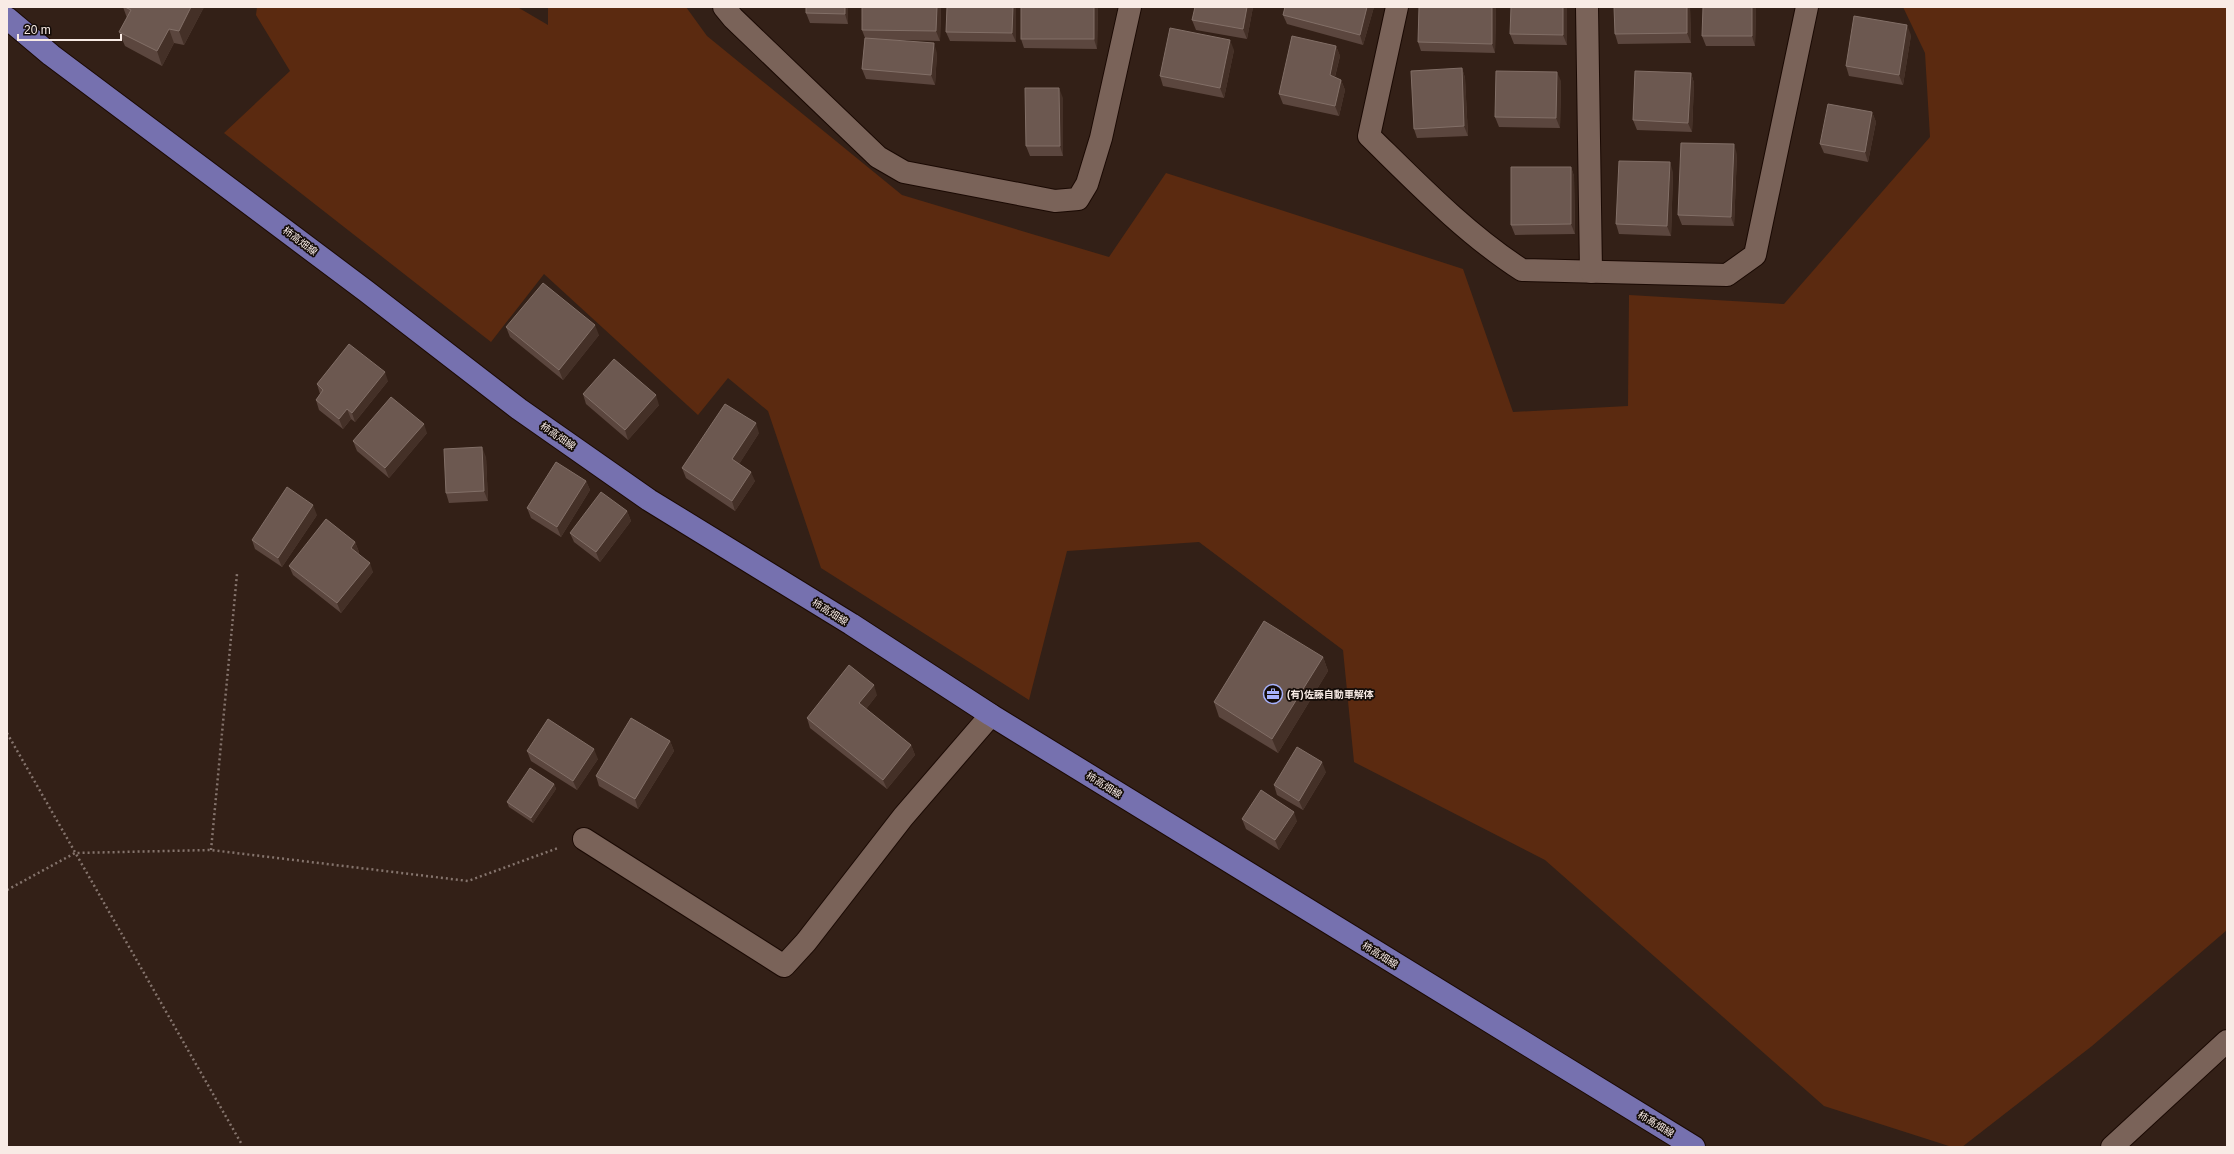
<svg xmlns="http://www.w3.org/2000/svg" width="2234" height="1154" viewBox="0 0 2234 1154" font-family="Helvetica,'Noto Sans JP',sans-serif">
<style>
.green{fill:#5b2a10}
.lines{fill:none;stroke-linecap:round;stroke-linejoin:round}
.minor-casing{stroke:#1a0903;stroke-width:24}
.major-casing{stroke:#1a0903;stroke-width:24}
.path{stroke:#85746d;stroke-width:2.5;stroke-dasharray:2 3;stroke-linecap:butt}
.minor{stroke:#7a6359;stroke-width:22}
.major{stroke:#7671af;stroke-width:22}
.wall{fill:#5b463e}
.shaded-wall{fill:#443027}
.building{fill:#6c5850;stroke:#826f67}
.labels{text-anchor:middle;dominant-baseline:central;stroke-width:3.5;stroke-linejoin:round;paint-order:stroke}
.street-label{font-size:10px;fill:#f8ebe5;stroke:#140c08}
.poi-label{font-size:10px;font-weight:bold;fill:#f8ebe5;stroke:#140c08;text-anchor:start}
</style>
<rect width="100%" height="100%" fill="#332017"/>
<polygon class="green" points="257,7 507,7 519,8 548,25 548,7 686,7 707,36 902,195 1109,257 1166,173 1463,269 1513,412 1628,406 1629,295 1784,304 1930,137 1925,53 1903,7 2227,7 2227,930 2092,1046 1962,1147 1952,1147 1824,1106 1545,860 1354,762 1343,650 1199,542 1067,551 1029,700 821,568 768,411 728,378 698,415 544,274 491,342 224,133 290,71 256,15"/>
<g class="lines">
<g class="minor-casing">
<g id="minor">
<polyline points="724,7 733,18 878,157 904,172 1055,201 1078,199 1087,184 1101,138 1130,7"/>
<path d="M1397,7L1369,136C1417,183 1466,234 1522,270L1727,275L1755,255L1807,7"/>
<polyline points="1587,7 1591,272"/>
<polyline points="584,839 784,966 806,942 903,817 991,715"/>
<polyline points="2112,1147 2227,1041"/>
</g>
</g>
<g class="major-casing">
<polyline id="major" points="7,18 51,55 366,291 519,409 649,500 851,624 991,715 1694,1147"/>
</g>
<g class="path">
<polyline points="7,733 241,1143"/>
<polyline points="211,850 237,574"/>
<polyline points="7,890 75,853 211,850 468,881 558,848"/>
</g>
<use href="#minor" class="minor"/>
<use href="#major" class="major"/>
</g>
<g class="wall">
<polygon points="123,7 204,7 184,45 174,43 162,66 125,46 119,32 127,18"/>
<polygon points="806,7 848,7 848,24 810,23 806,13"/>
<polygon points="941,7 940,41 898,40 937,53 935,85 866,79 862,69 865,38 862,30"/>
<polygon points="947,7 1016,7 1016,42 950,41 946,32"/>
<polygon points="1098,7 1097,49 1024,48 1021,39"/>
<polygon points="1253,7 1247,39 1196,30 1192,20"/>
<polygon points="1285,7 1374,7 1363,45 1287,24 1283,15"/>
<polygon points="1419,7 1496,7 1495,53 1421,51 1418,42"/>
<polygon points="1567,7 1567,45 1514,44 1510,34"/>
<polygon points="1690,7 1691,43 1618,44 1615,34"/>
<polygon points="1756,7 1755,46 1706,46 1702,36"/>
<polygon points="1911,35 1903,85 1849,76 1846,66"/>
<polygon points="1336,46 1340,56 1335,77 1341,80 1345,90 1339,116 1283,104 1279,94"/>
<polygon points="1234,50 1224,98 1163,86 1160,76"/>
<polygon points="1462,68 1465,78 1468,136 1417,138 1414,129"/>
<polygon points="1691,73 1694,83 1692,132 1637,130 1633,120"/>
<polygon points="1561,81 1560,128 1499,127 1495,117"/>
<polygon points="1063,98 1063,156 1030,156 1026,146"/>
<polygon points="1872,112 1876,122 1868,162 1824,153 1820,144"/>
<polygon points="1737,154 1734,226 1682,225 1678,215"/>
<polygon points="1571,167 1574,176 1575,234 1515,235 1511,225"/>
<polygon points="1673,172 1671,236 1619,234 1616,224"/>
<polygon points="506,327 599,335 563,380 510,337"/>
<polygon points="388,381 355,422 351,419 343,429 319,410 316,400 320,394 317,384"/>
<polygon points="583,394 659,405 628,440 586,404"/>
<polygon points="427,433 389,478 357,451 353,441"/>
<polygon points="759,433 739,464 755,481 735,511 686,478 682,468"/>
<polygon points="486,457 488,501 449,503 446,493"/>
<polygon points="586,481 590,490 561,537 531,518 527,508"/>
<polygon points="627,511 631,521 600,562 574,542 570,533"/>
<polygon points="317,515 282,567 255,549 252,540"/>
<polygon points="355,542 359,552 358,553 373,572 341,613 293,575 289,566"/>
<polygon points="1323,657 1328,671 1278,753 1219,717 1214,702"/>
<polygon points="877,695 866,709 911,745 915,755 887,789 810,728 807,718"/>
<polygon points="670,741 674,751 638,809 599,786 596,776"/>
<polygon points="527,751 598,759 577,790 531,761"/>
<polygon points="1326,772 1303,810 1277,795 1274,785"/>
<polygon points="554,784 556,789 533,823 509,807 507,802"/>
<polygon points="1242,819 1297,821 1279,850 1246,829"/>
</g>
<g class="shaded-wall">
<polygon points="191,7 204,7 184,45 179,31"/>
<polygon points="845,7 848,7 848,24 845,14"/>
<polygon points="937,7 941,7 940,41 936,31"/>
<polygon points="1013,7 1016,7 1016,42 1012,33"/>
<polygon points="1094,7 1098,7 1097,49 1094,39"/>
<polygon points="1247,7 1253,7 1247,39 1243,29"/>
<polygon points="1367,7 1374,7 1363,45 1360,35"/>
<polygon points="1492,7 1496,7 1495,53 1492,44"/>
<polygon points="1563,7 1567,7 1567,45 1563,35"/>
<polygon points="1687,7 1690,7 1691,43 1687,33"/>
<polygon points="1752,7 1756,7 1755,46 1752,36"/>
<polygon points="1907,25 1911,35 1903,85 1899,75"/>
<polygon points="169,29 174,43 162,66 157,51"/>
<polygon points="1230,40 1234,50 1224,98 1220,88"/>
<polygon points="934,43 937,53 935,85 931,75"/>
<polygon points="1336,46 1340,56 1333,84 1330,75"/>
<polygon points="1462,68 1465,78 1468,136 1464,126"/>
<polygon points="1557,72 1561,81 1560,128 1556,118"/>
<polygon points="1691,73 1694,83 1692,132 1688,123"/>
<polygon points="1341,80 1345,90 1339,116 1335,106"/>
<polygon points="1059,88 1063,98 1063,156 1060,146"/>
<polygon points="1872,112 1876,122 1868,162 1865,152"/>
<polygon points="1734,144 1737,154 1734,226 1731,217"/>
<polygon points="1670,162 1673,172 1671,236 1667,226"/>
<polygon points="1571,167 1574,176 1575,234 1571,224"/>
<polygon points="595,325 599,335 563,380 559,370"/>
<polygon points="385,372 388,381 355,422 352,413"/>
<polygon points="656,395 659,405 628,440 625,430"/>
<polygon points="347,409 351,419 343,429 339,419"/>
<polygon points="756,423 759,433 736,469 732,459"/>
<polygon points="424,424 427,433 389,478 385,468"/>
<polygon points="482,447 486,457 488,501 484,491"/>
<polygon points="751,472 755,481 735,511 732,501"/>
<polygon points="586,481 590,490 561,537 557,527"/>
<polygon points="313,505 317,515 282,567 278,558"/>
<polygon points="627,511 631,521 600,562 596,552"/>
<polygon points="355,542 359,552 355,558 351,548"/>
<polygon points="370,563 373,572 341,613 337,603"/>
<polygon points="1323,657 1328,671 1278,753 1272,739"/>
<polygon points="874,685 877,695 863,713 859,703"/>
<polygon points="670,741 674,751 638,809 635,799"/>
<polygon points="911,745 915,755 887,789 883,780"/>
<polygon points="594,749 598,759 577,790 573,781"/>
<polygon points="1322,762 1326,772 1303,810 1299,801"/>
<polygon points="554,784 556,789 533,823 531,818"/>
<polygon points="1294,812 1297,821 1279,850 1275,840"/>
</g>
<g class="building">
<polygon points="125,7 191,7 179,31 169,29 157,51 119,32 131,10"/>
<polygon points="806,7 845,7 845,14 806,13"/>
<polygon points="862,7 937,7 936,31 862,30"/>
<polygon points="947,7 1013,7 1012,33 946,32"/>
<rect x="1021" y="7" width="73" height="32"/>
<polygon points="1195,7 1247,7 1243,29 1192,20"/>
<polygon points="1285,7 1367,7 1360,35 1283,15"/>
<polygon points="1419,7 1492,7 1492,44 1418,42"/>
<polygon points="1511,7 1563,7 1563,35 1510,34"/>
<polygon points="1614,7 1687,7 1687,33 1615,34"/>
<polygon points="1703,7 1752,7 1752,36 1702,36"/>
<polygon points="1854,16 1907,25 1899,75 1846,66"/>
<polygon points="1170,28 1230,40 1220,88 1160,76"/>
<polygon points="1292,36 1336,46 1330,75 1341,80 1335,106 1279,94"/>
<polygon points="865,38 934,43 931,75 862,69"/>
<polygon points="1462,68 1464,126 1414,129 1411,71"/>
<polygon points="1496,71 1557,72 1556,118 1495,117"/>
<polygon points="1635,71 1691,73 1688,123 1633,120"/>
<polygon points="1025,88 1059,88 1060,146 1026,146"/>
<polygon points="1828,104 1872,112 1865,152 1820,144"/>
<polygon points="1681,143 1734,144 1731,217 1678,215"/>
<polygon points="1619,161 1670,162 1667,226 1616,224"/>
<polygon points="1511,167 1571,167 1571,224 1511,225"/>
<polygon points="543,283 595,325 559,370 506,327"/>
<polygon points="349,344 385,372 352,413 347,409 339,419 316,400 323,390 317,384"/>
<polygon points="614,359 656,395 625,430 583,394"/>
<polygon points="391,397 424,424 385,468 353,441"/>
<polygon points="725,404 756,423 732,459 751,472 732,501 682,468"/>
<polygon points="482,447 484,491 446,493 444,449"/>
<polygon points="556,462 586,481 557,527 527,508"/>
<polygon points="287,487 313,505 278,558 252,540"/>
<polygon points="601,492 627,511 596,552 570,533"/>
<polygon points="326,519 355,542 351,548 370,563 337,603 289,566"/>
<polygon points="1264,621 1323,657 1272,739 1214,702"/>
<polygon points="849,665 874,685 859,703 911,745 883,780 807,718"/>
<polygon points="631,718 670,741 635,799 596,776"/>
<polygon points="548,719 594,749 573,781 527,751"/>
<polygon points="1297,747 1322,762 1299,801 1274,785"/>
<polygon points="530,768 554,784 531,818 507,802"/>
<polygon points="1261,790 1294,812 1275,840 1242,819"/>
</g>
<defs>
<g id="office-ring" transform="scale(1)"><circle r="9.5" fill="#140c08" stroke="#a6b1fc" stroke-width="1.5"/><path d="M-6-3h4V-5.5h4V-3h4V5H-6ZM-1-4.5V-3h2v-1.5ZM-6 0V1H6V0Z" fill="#a6b1fc"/></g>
</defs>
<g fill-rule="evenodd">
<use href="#office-ring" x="1273" y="694"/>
</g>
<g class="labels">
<g class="street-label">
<text transform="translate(300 241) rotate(37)">柿高畑線</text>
<text transform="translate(558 436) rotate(35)">柿高畑線</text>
<text transform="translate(830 612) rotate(32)">柿高畑線</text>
<text transform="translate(1104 785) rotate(32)">柿高畑線</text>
<text transform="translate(1380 955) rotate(32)">柿高畑線</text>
<text transform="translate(1656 1124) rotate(31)">柿高畑線</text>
</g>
<g class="poi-label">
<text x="1287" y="694">(有)佐藤自動車解体</text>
</g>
</g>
<rect width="2234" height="1154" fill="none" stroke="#f8ebe5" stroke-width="16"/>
<path d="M18 34v6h103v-6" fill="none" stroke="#f8ebe5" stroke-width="2"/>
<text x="24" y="34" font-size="12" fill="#f8ebe5" stroke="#140c08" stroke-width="3" paint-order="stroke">20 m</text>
</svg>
